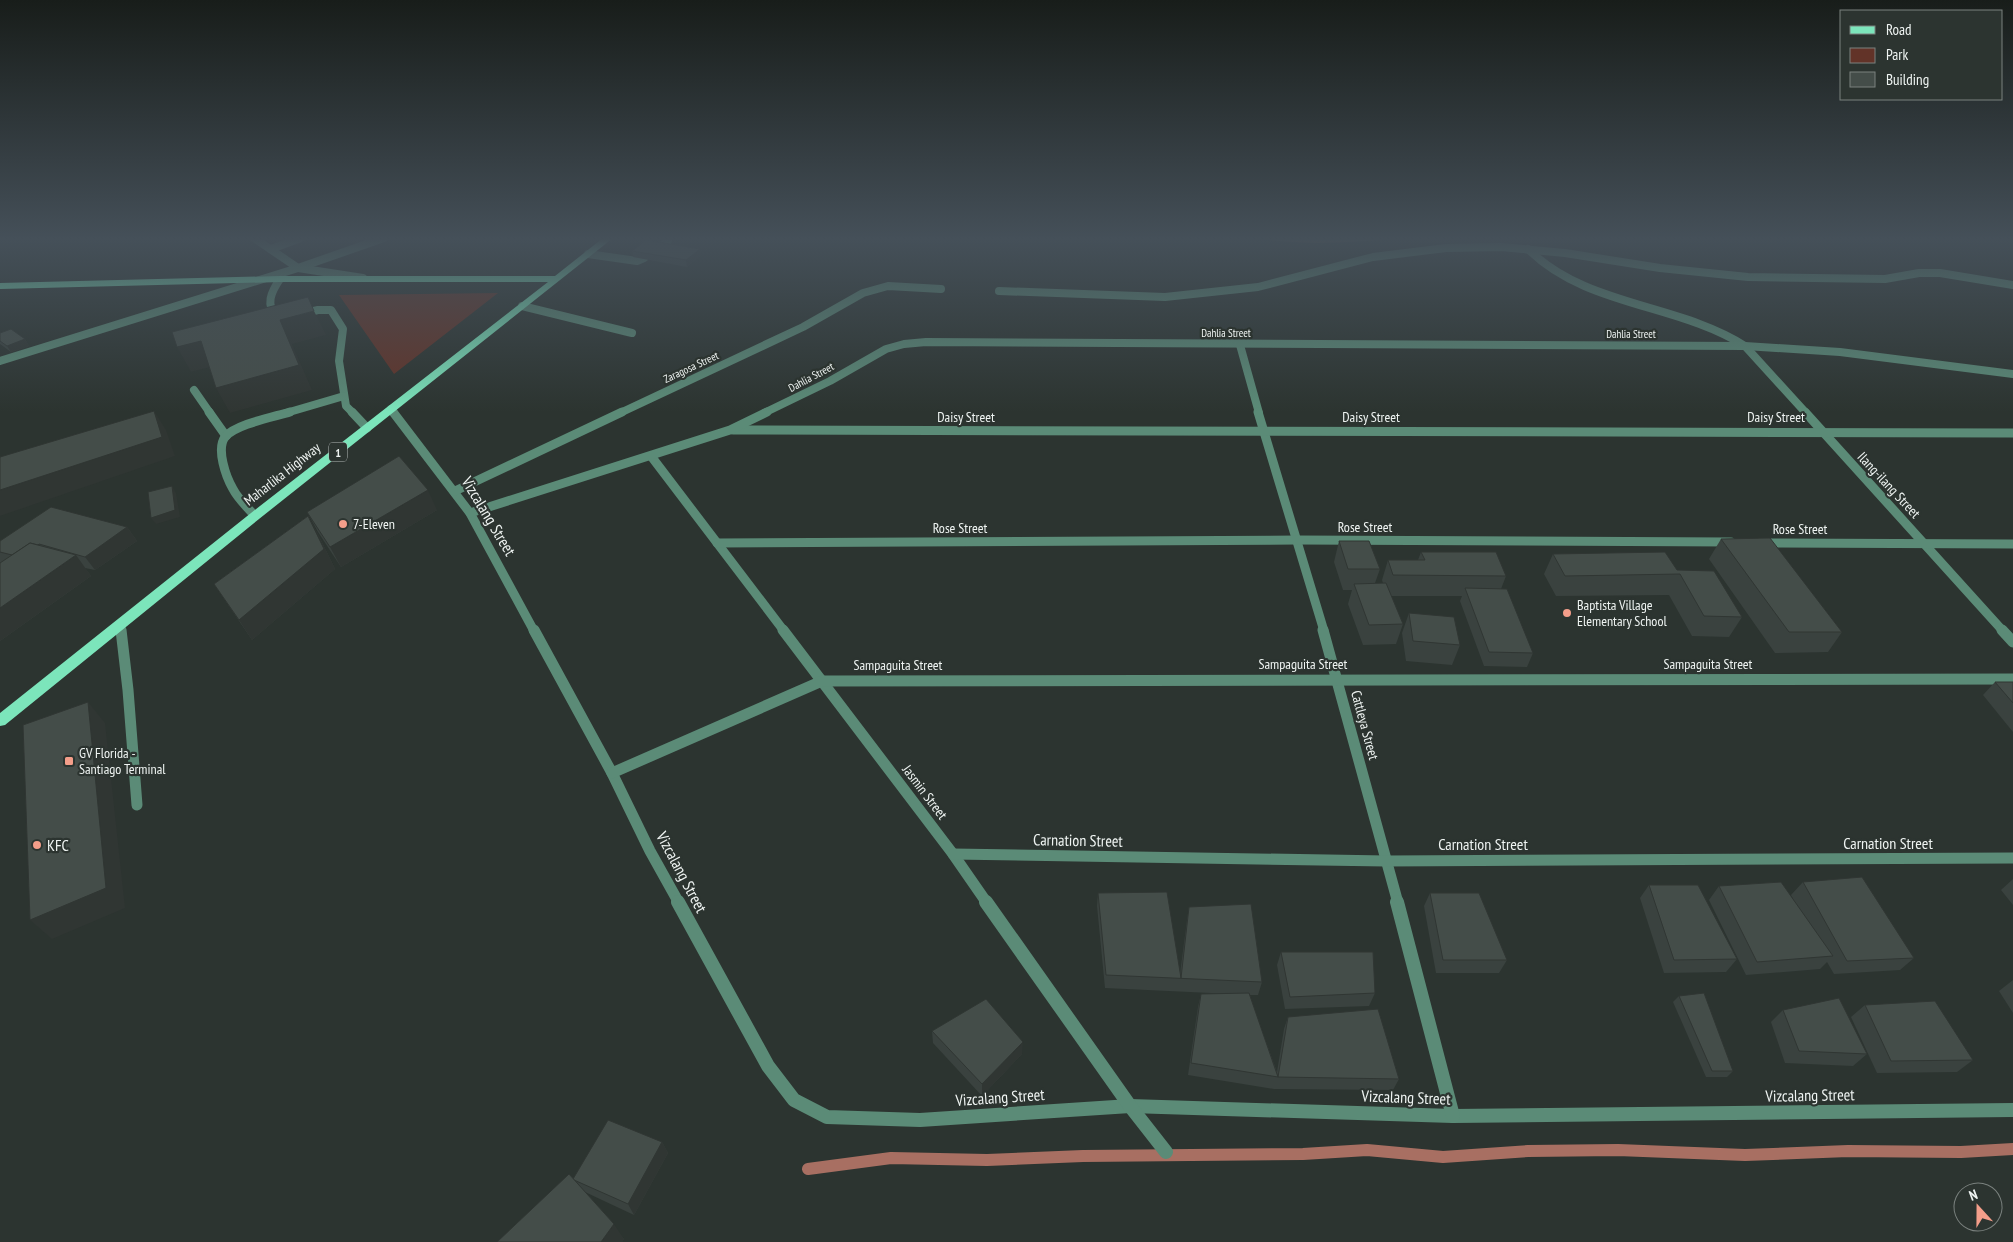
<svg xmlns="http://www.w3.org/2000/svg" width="2013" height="1242" viewBox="0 0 2013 1242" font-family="'PT Sans Narrow',sans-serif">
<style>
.green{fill:#623328}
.water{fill:#a86f62}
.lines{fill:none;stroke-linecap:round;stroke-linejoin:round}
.stream{stroke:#a86f62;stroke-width:12}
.service-far2{stroke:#5b8b77;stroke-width:8}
.service-far1{stroke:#5b8b77;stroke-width:9}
.service{stroke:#5b8b77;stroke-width:11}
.minor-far3{stroke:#5b8b77;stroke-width:8}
.minor-far2{stroke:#5b8b77;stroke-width:9}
.minor-far1{stroke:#5b8b77;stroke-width:11}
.minor{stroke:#5b8b77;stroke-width:14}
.tertiary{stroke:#5b8b77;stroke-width:8}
.primary{fill:#7ce5bb;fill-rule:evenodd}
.wall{fill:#3a423f}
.shaded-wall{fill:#303633}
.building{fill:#444d49;stroke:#303633}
.poi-dot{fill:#f49e8a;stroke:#2c3430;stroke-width:2}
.labels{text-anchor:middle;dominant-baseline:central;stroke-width:4.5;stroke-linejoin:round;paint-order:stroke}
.far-street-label{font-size:11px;fill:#eff4f2;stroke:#2c3430}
.shield{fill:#2c3430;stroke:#b4bab8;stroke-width:1}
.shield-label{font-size:12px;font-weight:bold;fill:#eff4f2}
.street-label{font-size:14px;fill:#eff4f2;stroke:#2c3430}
.poi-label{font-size:14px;fill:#eff4f2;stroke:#2c3430;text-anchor:start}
.near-street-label{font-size:16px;fill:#eff4f2;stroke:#2c3430}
.near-poi-label{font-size:16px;fill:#eff4f2;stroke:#2c3430;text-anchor:start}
</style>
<rect width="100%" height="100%" fill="#2c3430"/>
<polygon class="green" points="498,293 394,374 339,295"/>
<path class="water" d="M1256,238H1413C1361,241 1308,247 1256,238Z"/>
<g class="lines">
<polyline class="stream" points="808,1169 891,1158 987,1160 1083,1156 1303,1154 1367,1150 1443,1157 1528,1151 1618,1150 1745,1155 1848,1151 1961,1152 2013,1149"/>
<g class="service-far2">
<polyline points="659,248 668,241 668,238"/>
<polyline points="588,254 637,261 644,258"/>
<polyline points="301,314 318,310 331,310 343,329 339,361 346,406 353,413"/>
<path d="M277,317C265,305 271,292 280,279"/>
<polyline points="194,390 210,413"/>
<polyline points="286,413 344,396"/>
</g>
<g class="service-far1">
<polyline points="209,412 226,436"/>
<polyline points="352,412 367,428"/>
<path d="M255,516C248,508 238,499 233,489C226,477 216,449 225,437C236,424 274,417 290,412"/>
<polyline points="120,625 121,631"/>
</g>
<polyline class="service" points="121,630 128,690 137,805"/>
<g class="minor-far3">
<polyline points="271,249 301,238"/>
<path d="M1528,249C1586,307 1678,303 1745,346L1806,413"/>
<polyline points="298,268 384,238"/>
<polyline points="999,291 1165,297 1258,287 1373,257 1446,248 1501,247 1565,253 1660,268 1748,277 1885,279 1919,273 1940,273 2013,285"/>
<polyline points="522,306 632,333"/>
<polyline points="1240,345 1259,413"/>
<polyline points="391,409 394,413"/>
<polyline points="620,413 803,327 863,293 888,286 941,289"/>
<polyline points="764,413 830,381 886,349 904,344 926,342 1745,346 1840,352 2013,374"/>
</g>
<g class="minor-far2">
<polyline points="393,412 470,513 534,631"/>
<polyline points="1258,412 1324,631"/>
<polyline points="1805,412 2003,631"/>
<polyline points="733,430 2013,433"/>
<polyline points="651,456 784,631"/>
<polyline points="455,491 622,412"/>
<polyline points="470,513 730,430 767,412"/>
<polyline points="717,543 1297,540 1731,542"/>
<polyline points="1760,543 2013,544"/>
</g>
<g class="minor-far1">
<polyline points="534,630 612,773 650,851 679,903"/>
<polyline points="783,630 953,854 987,903"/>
<polyline points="1323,630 1398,903"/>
<polyline points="2002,630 2013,642"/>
<polyline points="612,773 822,681 2013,679"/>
<polyline points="953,854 1386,861 2013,858"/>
</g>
<g class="minor">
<polyline points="678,902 768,1066 794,1100 827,1117 920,1120 1130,1106 1453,1116 2013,1110"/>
<polyline points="986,902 1130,1106 1166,1152"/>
<polyline points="1397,902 1453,1116"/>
</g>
<g class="tertiary">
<polyline points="254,238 298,268 363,278"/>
<polyline points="0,361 298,268"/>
</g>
<polygon class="primary" points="603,238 613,238 259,519 5,725 0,726 0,713 251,513 548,282 280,282 0,289 0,283 280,276 555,276"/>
</g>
<g class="wall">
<polygon points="708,238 724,238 722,240"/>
<polygon points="700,249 701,255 687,267 633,257 632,251"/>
<polygon points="0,333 25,339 29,346 11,352 0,344"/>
<polygon points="437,510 341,567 318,532 307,512"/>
<polygon points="308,516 319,536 335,569 252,640 214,584"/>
<polygon points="127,527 137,541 95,570 85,568 91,576 0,641 0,541"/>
<polygon points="1721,539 1842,632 1828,652 1775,653 1709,559"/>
<polygon points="1339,541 1380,569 1375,583 1383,583 1382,580 1388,560 1418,560 1421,552 1506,576 1501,589 1533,653 1527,667 1484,666 1460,601 1462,596 1391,596 1403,624 1396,644 1363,645 1348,604 1352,590 1343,590 1334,562"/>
<polygon points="1553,554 1677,570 1742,617 1729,637 1692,636 1669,595 1556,596 1544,574"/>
<polygon points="1409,613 1460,645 1452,665 1406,661 1402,633"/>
<polygon points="1995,682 2013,682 2013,732 1983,695"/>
<polygon points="2013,879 2013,905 2001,890"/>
<polygon points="1803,882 1914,958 1900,970 1834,974 1827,962 1820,969 1746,975 1709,900 1719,886 1794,901 1791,895"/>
<polygon points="1649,885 1737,959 1726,972 1664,973 1640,898"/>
<polygon points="1098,893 1180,974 1187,920 1189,907 1262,982 1258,995 1249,995 1277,1072 1284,1029 1288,1017 1399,1079 1393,1090 1274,1089 1188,1075 1198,1007 1201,994 1232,994 1105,988 1097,906"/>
<polygon points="1430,893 1507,960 1499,973 1436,973 1424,906"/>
<polygon points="1281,952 1375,993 1369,1006 1285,1009 1277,965"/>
<polygon points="2013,980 2013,1013 1999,991"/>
<polygon points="1679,996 1733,1071 1727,1077 1706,1077 1673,1002"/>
<polygon points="1865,1005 1973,1060 1957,1072 1877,1073 1851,1017"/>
<polygon points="1783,1010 1867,1054 1853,1066 1785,1063 1771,1022"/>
<polygon points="932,1031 1022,1054 982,1096 933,1043"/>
<polygon points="662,1142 668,1153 634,1215 585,1192 624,1239 622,1242 497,1242 573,1179"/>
</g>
<g class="shaded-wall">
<polygon points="700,249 701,255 687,267 686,260"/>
<polygon points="314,311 326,335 292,344 312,390 230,413 216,388 280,320"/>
<polygon points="25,339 29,346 11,352 7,346"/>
<polygon points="201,341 214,366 191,372 177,347"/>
<polygon points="154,411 166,430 175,456 0,516 0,490"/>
<polygon points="172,486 176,493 180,517 156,524 151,518"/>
<polygon points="428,490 437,510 341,567 330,547"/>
<polygon points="308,516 319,536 335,569 252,640 239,620"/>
<polygon points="127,527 137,541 95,570 85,557"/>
<polygon points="76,555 91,576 0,641 0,608"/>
<polygon points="88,702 105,723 125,908 52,939 30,920"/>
<polygon points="1023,1042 1022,1054 982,1096 982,1084"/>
<polygon points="662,1142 668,1153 634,1215 628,1204"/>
<polygon points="614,1224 624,1239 622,1242 601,1242"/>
</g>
<g class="building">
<polygon points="646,240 700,249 686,260 632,251"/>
<polygon points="308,297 314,311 280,320 299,365 216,388 201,341 177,347 172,332"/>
<polygon points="11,329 25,339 7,346 0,341 0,333"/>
<polygon points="154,411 162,437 0,490 0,457"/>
<polygon points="399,456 428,490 330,547 307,512"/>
<polygon points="172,486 175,510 151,518 148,492"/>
<polygon points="51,507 127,527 85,557 39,544 38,545 30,543 12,555 0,552 0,541"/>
<polygon points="308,516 324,549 239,620 214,584"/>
<polygon points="1770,538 1842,632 1789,632 1721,539"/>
<polygon points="1339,541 1369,541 1380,569 1348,569"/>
<polygon points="30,543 76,555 0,608 0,563"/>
<polygon points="1421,552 1496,552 1506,576 1393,575 1388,560 1425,560"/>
<polygon points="1665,552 1677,570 1714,571 1742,617 1704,616 1680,574 1565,576 1553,554"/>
<polygon points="1386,583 1403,624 1369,625 1354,584"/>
<polygon points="1465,588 1507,589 1533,653 1489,652"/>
<polygon points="1409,613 1454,617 1460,645 1413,641"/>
<polygon points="1995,682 2013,682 2013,703"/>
<polygon points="88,702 106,888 30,920 23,725"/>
<polygon points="1862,877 1914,958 1847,961 1803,882"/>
<polygon points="1781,882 1833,956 1757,962 1719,886"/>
<polygon points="1649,885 1698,885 1737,959 1674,960"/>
<polygon points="1167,892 1181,978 1189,907 1251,904 1262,982 1106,975 1098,893"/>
<polygon points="1430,893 1479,893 1507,960 1443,960"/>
<polygon points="1281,952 1373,952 1375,993 1290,997"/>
<polygon points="1249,993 1278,1077 1288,1017 1378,1009 1399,1079 1278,1077 1191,1063 1201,994"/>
<polygon points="1704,993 1733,1071 1712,1071 1679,996"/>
<polygon points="1839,998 1867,1054 1799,1051 1783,1010"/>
<polygon points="986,999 1023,1042 982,1084 932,1031"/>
<polygon points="1935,1001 1973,1060 1891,1061 1865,1005"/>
<polygon points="608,1120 662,1142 628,1204 574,1180 573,1179"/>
<polygon points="569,1174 614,1224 601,1242 497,1242"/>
</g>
<linearGradient id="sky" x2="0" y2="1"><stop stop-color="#181d1a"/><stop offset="0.58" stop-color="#455059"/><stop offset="1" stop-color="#455059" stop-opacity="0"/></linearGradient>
<rect width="2013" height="412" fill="url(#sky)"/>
<g class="poi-dot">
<circle cx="343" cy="524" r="5"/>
<circle cx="1567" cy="613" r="5"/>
<rect x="64" y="756" width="10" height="10" rx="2.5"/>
<circle cx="37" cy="845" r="5"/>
</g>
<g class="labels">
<g class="far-street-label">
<text x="1226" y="333">Dahlia Street</text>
<text x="1631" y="334">Dahlia Street</text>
<text transform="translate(691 367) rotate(-25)">Zaragosa Street</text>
<text transform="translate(811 377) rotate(-28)">Dahlia Street</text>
</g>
<rect class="shield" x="329" y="442.5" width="18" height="19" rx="4"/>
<g class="shield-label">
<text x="338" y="452">1</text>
</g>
<g class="street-label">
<text x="966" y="417">Daisy Street</text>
<text x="1371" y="417">Daisy Street</text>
<text x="1776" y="417">Daisy Street</text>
<text transform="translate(282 474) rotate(-38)">Maharlika Highway</text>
<text transform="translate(1889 485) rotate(47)">Ilang-ilang Street</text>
<text x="1365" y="527">Rose Street</text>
<text x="960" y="528">Rose Street</text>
<text x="1800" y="529">Rose Street</text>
<text x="1303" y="664">Sampaguita Street</text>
<text x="1708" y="664">Sampaguita Street</text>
<text x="898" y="665">Sampaguita Street</text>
<text transform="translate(1365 725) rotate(75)">Cattleya Street</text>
<text transform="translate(925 792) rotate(53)">Jasmin Street</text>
</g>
<g class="poi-label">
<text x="353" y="524">7-Eleven</text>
<text x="1577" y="605">Baptista Village<tspan x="1577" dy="16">Elementary School</tspan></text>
<text x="79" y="753">GV Florida -<tspan x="79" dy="16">Santiago Terminal</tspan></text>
</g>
<g class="near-street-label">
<text transform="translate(489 516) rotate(59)">Vizcalang Street</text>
<text transform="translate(1078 840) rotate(1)">Carnation Street</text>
<text x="1888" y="843">Carnation Street</text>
<text x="1483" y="844">Carnation Street</text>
<text transform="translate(682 872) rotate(62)">Vizcalang Street</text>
<text transform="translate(1810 1095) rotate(-1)">Vizcalang Street</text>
<text transform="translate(1000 1097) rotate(-4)">Vizcalang Street</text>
<text transform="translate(1406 1097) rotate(2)">Vizcalang Street</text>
</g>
<g class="near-poi-label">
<text x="47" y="845">KFC</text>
</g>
</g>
<rect x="1840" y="10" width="162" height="90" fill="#2c3430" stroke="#7a817e"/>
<rect x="1850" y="26" width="25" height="8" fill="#7ce5bb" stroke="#7a817e"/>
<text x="1886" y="35" font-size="15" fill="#eff4f2">Road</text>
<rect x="1850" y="48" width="25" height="15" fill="#623328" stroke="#7a817e"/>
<text x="1886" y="60" font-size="15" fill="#eff4f2">Park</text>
<rect x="1850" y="72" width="25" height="15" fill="#444d49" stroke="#7a817e"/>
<text x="1886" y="85" font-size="15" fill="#eff4f2">Building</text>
<g transform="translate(1978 1207) rotate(339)"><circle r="24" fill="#2c3430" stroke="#7a817e"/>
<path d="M0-4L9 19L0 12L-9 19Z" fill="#f49e8a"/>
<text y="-8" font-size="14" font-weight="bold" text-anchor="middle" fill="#eff4f2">N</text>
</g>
</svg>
